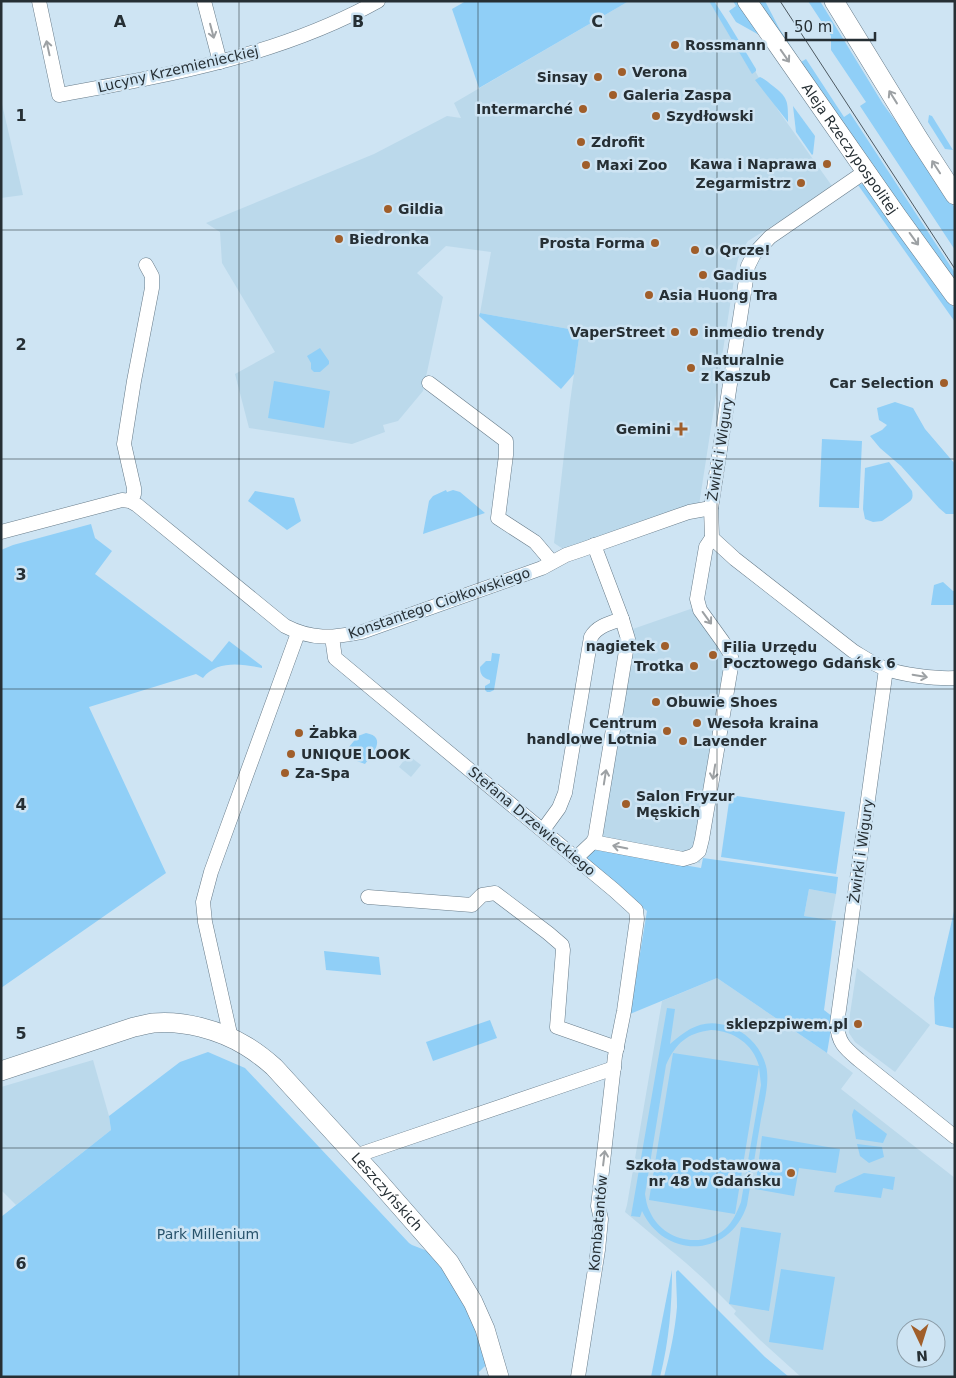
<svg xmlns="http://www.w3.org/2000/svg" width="956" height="1378" viewBox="0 0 956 1378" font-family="'DejaVu Sans',sans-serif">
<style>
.built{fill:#bbd9eb;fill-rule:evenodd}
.green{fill:#90cff7;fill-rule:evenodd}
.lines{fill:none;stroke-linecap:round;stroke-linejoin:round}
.street-casing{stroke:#687c8a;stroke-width:15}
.secondary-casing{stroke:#687c8a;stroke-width:20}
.street{stroke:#fff;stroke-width:14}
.secondary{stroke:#fff;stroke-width:19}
.tram{stroke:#4d5961;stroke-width:1}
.oneway{stroke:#9da1a4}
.grid{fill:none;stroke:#262f34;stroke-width:1;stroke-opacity:0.55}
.poi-dot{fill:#a05e2a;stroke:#cee4f3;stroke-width:2}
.labels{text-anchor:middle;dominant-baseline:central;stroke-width:5;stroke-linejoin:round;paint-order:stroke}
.poi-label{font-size:14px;font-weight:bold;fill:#262f34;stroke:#cee4f3;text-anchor:start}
.street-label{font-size:14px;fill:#262f34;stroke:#cee4f3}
.park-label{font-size:14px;fill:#28536c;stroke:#cee4f3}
.grid-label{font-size:16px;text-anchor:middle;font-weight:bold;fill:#262f34;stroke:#cee4f3;stroke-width:5;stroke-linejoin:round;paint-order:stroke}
</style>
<rect width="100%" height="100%" fill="#cee4f3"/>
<g class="built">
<polygon points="629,1 714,1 778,110 832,186 785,218 748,241 742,250 738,259 735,273 699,505 566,551 554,543 570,402 580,331 480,313 491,252 446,246 417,273 443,297 423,391 398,421 383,425 385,432 352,444 249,428 235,374 275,352 222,263 220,232 206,223 374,154 447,116 461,118 454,103"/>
<polygon points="1,104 2,104 23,195 1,198"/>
<polygon points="702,605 732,661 700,863 594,844 627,631"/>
<polygon points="408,755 421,765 411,777 399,767"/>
<polygon points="809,889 836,894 831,921 804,916"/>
<polygon points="857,968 930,1025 895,1072 855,1042 849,1033 848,1027"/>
<path d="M717,978L827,1053L853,1073L841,1089L955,1178V1377H801L760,1340L734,1314L736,1311L706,1281L686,1263L625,1212L627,1205L662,1001ZM906,1328H936V1358H906Z"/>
<polygon points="93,1060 109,1116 111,1130 16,1205 1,1190 1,1087"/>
</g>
<g class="green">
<polygon points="466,1 629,1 479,88 452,9"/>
<polygon points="709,1 714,1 727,21 756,69 756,71 752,74"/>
<polygon points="733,1 738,1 761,36 736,22 729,11 736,6"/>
<polygon points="754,1 765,1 779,28 801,62 806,59 844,117 850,113 955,273 955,284"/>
<polygon points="808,1 820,1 883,104 914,146 955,208 955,250 860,106 866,102 831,50 831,36"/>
<path d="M760,77C765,79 769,83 773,86C789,98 788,103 788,122L755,80Z"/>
<polygon points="793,106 815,136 813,154 812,155 796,132"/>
<polygon points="929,115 932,116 953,150 945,149 928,122"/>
<polygon points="863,184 868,187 874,195 955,309 955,322 858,185"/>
<polygon points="480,313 580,331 574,374 561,389 479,316"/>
<polygon points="320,348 329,361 329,364 320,372 314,372 311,369 311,363 307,356"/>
<polygon points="274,381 330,391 324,428 268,418"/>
<polygon points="895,402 913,408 925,429 955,464 955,512 954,514 946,514 939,508 901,466 880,448 870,436 882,430 887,425 879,420 877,408"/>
<polygon points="822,439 862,441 859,508 819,507"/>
<path d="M889,462L912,491C913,496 913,499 909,502L882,521L873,522L865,519L863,509L865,468Z"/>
<polygon points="446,490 447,492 453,490 460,492 485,513 423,534 429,501 433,496"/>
<polygon points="255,491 294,498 301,521 287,530 248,501"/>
<path d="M91,524L95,538L112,551L95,574L212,662L229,641L262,666V668C242,664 217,660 203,678L196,674L89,707L166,873L1,988V550L13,545Z"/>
<polygon points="943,582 953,591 955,591 955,605 931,605 934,585"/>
<path d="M492,653L500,654L494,690L490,692H487L485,690V686L490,683V680C483,678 480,675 480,667L486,661H491Z"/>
<path d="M366,733C388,737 372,755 365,764L343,756L342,752L344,749L349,747L358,736Z"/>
<polygon points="730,795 845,812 836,874 721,857"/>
<polygon points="593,850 596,850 701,868 703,858 838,877 836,894 809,889 804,916 836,921 824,1010 833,1017 827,1053 717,978 630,1014 647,911 588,863 587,856"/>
<path d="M955,907V1029C948,1026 941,1027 935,1024L934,998Z"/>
<polygon points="324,951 379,957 381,975 326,970"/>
<path d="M667,1008L675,1009L670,1044C688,1028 704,1018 728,1026C747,1032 761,1047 766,1066C770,1082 764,1102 761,1119C756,1147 752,1176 747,1205C730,1258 665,1260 642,1211L640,1217L631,1216ZM711,1030C734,1031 753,1044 759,1066L673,1053L649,1200L735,1214L759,1067L761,1085L741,1202C737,1212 733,1222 725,1229C701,1249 663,1241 650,1212C647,1207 646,1200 645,1194L666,1065C676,1043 687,1033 711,1030Z"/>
<polygon points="490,1020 497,1038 433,1061 426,1042"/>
<polygon points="208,1052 245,1068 409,1243 412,1245 430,1252 441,1264 464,1302 477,1335 486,1365 479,1372 480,1377 1,1377 1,1217 111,1130 109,1116 180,1062"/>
<polygon points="854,1109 887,1134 883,1143 856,1139 852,1115"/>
<polygon points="762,1136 840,1149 836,1173 799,1168 794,1196 755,1189"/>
<polygon points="857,1144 882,1147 884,1157 869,1163 860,1156"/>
<polygon points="864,1173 895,1177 893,1190 883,1188 881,1198 834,1192 836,1186"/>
<polygon points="741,1227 781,1233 769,1311 729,1304"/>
<polygon points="781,1269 835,1277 823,1350 769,1342"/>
<path d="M672,1270C672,1306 669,1341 660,1377H651Z"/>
<path d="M678,1270L765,1357L789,1377H664C670,1354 675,1331 677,1307C677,1296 676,1284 676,1272Z"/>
</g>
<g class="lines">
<g class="street-casing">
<g id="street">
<path d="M39,1L59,95C168,75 279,56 378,1"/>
<polyline points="204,1 220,62"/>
<path d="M866,171L770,237L754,254L748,266L747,273L711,508L712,538L735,559L853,651C863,657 873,664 884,668C902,675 936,679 955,678"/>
<polyline points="429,383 506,441 506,455 498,518 535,542 552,562"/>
<polyline points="130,501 134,494 134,488 124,444 134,381 152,288 152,276 146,265"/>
<path d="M1,532L122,500L130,501L137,505L285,626C312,640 332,638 362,632L542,568L566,555L581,550L689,512L711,508"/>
<polyline points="332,637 335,658 614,890 636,910 637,919 624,1011 615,1056 598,1206 601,1219 598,1250 578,1377"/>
<path d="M886,669L837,1024C838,1043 845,1048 859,1060L955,1137"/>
<path d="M543,830L559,808L565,793L591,637C597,626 610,623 622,619"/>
<polyline points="593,842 683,859 693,856 699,851 702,839 732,661 730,653 723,642 700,610 697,599 706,547 712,538"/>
<polyline points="576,858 593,842 595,838 628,639 622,619 594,545"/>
<polyline points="368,897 472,905 482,895 495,893 548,933 562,945 563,950 557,1027 617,1048"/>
<polyline points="231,1038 205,922 203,902 211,872 298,633"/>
<polyline points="355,1156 614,1068"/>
</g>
</g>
<g class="secondary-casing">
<g id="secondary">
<path id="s1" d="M747,1L897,216L955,296"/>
<polyline points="834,1 918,138 955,195"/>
<path id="s2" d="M1,1071L134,1027C140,1026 146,1024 153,1023C183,1020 220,1030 246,1046C256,1052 265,1059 274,1067L371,1173L449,1262L473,1302L485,1329L499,1377"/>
</g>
</g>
<use href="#street" class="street"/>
<use href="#secondary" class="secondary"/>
<polyline class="tram" points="780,1 955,269"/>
</g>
<defs><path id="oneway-shaft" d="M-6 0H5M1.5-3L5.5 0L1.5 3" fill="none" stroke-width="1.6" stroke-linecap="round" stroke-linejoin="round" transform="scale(1.25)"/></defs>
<g class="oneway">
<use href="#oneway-shaft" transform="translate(212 31) rotate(75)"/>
<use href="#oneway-shaft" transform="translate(48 48) rotate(-102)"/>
<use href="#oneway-shaft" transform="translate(785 56) rotate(55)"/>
<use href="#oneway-shaft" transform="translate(893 97) rotate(-122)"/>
<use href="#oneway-shaft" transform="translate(936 167) rotate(-123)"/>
<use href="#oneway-shaft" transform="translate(914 239) rotate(54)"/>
<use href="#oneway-shaft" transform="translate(707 618) rotate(54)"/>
<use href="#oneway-shaft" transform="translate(920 676) rotate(10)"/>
<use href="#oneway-shaft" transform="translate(714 772) rotate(99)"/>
<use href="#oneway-shaft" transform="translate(605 777) rotate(-81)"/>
<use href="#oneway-shaft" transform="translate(620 847) rotate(-169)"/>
<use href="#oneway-shaft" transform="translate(604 1158) rotate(-83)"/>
</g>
<path class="grid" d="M239,1V1377M478,1V1377M717,1V1377M1,230H955M1,459H955M1,689H955M1,919H955M1,1148H955"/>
<g class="poi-dot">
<circle cx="675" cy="45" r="5"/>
<circle cx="622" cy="72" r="5"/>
<circle cx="598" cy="77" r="5"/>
<circle cx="613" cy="95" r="5"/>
<circle cx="583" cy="109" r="5"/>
<circle cx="656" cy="116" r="5"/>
<circle cx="581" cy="142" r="5"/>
<circle cx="827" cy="164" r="5"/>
<circle cx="586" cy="165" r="5"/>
<circle cx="801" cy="183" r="5"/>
<circle cx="388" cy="209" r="5"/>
<circle cx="339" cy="239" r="5"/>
<circle cx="655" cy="243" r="5"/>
<circle cx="695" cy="250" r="5"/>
<circle cx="703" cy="275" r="5"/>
<circle cx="649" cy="295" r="5"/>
<circle cx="675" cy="332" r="5"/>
<circle cx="694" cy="332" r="5"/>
<circle cx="691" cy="368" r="5"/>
<circle cx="944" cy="383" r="5"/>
<path d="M678.5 421.5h5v5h5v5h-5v5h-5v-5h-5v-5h5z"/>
<circle cx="665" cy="646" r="5"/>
<circle cx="713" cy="655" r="5"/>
<circle cx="694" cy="666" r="5"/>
<circle cx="656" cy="702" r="5"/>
<circle cx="697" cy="723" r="5"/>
<circle cx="667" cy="731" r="5"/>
<circle cx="299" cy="733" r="5"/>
<circle cx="683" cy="741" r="5"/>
<circle cx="291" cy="754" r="5"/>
<circle cx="285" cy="773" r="5"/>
<circle cx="626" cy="804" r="5"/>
<circle cx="858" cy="1024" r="5"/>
<circle cx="791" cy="1173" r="5"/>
</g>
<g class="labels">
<g class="poi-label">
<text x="685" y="45">Rossmann</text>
<text x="632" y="72">Verona</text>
<text x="588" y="77" text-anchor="end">Sinsay</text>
<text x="623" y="95">Galeria Zaspa</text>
<text x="573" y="109" text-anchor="end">Intermarché</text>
<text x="666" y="116">Szydłowski</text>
<text x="591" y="142">Zdrofit</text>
<text x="817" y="164" text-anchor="end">Kawa i Naprawa</text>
<text x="596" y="165">Maxi Zoo</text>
<text x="791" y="183" text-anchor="end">Zegarmistrz</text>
<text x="398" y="209">Gildia</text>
<text x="349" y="239">Biedronka</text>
<text x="645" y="243" text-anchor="end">Prosta Forma</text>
<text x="705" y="250">o Qrcze!</text>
<text x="713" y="275">Gadius</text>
<text x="659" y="295">Asia Huong Tra</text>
<text x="665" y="332" text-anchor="end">VaperStreet</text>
<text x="704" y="332">inmedio trendy</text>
<text x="701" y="360">Naturalnie<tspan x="701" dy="16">z Kaszub</tspan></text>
<text x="934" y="383" text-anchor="end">Car Selection</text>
<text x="671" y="429" text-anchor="end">Gemini</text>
<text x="655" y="646" text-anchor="end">nagietek</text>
<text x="723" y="647">Filia Urzędu<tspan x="723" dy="16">Pocztowego Gdańsk 6</tspan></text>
<text x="684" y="666" text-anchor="end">Trotka</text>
<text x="666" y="702">Obuwie Shoes</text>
<text x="657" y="723" text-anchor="end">Centrum<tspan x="657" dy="16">handlowe Lotnia</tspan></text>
<text x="707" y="723">Wesoła kraina</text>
<text x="309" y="733">Żabka</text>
<text x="693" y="741">Lavender</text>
<text x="301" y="754">UNIQUE LOOK</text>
<text x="295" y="773">Za-Spa</text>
<text x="636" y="796">Salon Fryzur<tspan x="636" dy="16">Męskich</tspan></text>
<text x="848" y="1024" text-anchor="end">sklepzpiwem.pl</text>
<text x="781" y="1165" text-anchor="end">Szkoła Podstawowa<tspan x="781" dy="16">nr 48 w Gdańsku</tspan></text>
</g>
<g class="street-label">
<text transform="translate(178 69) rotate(-13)">Lucyny Krzemienieckiej</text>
<text stroke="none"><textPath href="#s1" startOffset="180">Aleja Rzeczypospolitej</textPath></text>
<text transform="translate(720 449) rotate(-81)">Żwirki i Wigury</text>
<text transform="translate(439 603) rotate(-19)">Konstantego Ciołkowskiego</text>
<text transform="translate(532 821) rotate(40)">Stefana Drzewieckiego</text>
<text transform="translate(861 851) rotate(-82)">Żwirki i Wigury</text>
<text stroke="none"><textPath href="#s2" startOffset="460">Leszczyńskich</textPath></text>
<text transform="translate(598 1223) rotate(-85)">Kombatantów</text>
</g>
<g class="park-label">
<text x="208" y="1234">Park Millenium</text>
</g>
</g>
<g class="grid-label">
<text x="120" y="27">A</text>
<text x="358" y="27">B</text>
<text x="597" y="27">C</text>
<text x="21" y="121">1</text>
<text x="21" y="350">2</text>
<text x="21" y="580">3</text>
<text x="21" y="810">4</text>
<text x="21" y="1039">5</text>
<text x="21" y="1269">6</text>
</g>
<rect width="956" height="1378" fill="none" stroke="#262f34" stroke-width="5"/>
<g transform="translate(921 1343) rotate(176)"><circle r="24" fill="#cee4f3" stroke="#8b9ca7"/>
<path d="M0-4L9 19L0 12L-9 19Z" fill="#a05e2a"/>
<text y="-8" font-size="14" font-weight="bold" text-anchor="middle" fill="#262f34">N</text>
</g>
<path d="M786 32v8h89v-8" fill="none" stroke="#262f34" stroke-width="2.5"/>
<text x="794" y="32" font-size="15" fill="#262f34" stroke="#cee4f3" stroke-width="4" paint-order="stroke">50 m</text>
</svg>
